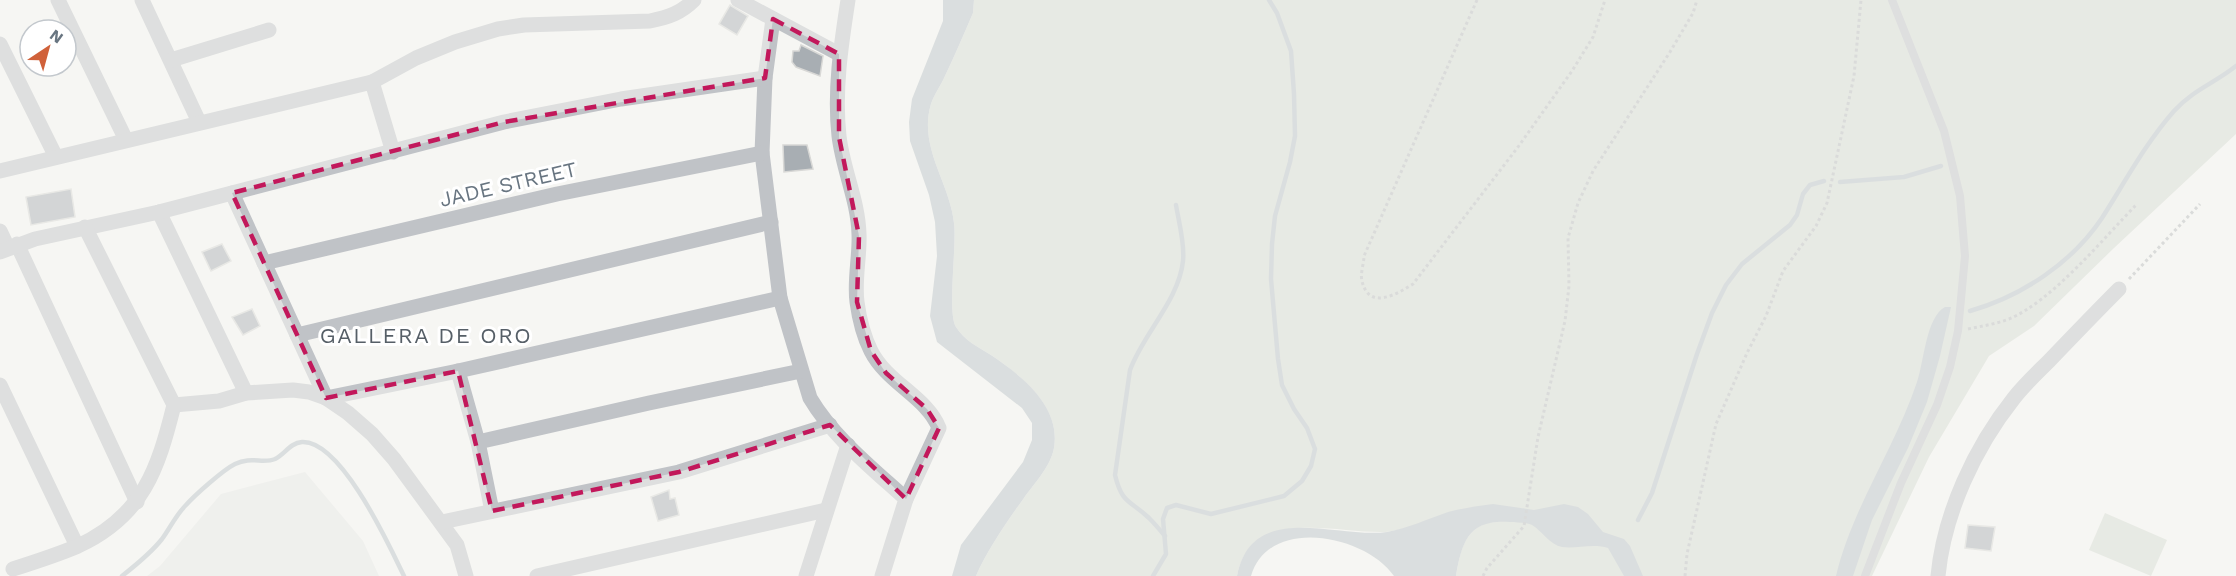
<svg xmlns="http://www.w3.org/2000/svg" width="2236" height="576" viewBox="0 0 2236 576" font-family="'Work Sans',sans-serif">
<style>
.built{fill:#e7e8e7}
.green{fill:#d6dbd3}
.water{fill:#b9c2c7}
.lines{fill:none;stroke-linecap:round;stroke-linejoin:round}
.stream{stroke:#b9c2c7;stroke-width:4.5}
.building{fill:#a8aeb3;stroke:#d8d8d6;stroke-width:1.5}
.path{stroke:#b8bbbd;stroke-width:3;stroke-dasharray:3 3;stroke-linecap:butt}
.service{stroke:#c0c3c7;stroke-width:8}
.minor{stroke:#c0c3c7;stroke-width:15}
.marked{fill:none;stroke:#c2185b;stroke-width:4.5;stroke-dasharray:12 8;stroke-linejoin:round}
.labels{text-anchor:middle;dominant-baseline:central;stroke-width:6;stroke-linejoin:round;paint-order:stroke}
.street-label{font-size:21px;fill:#687581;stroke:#fff}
.neighbourhood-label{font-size:22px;letter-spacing:1.5px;fill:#565f67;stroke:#fff}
</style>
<rect width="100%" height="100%" fill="#f6f6f3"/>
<polygon class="built" points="305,472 363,541 379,576 147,576 160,566 221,494"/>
<g class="green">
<path d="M974,0H2236V134L2114,248L2034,326L1989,356L1929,457L1872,576H1456C1460,555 1462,534 1484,524C1490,521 1497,523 1503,521C1510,517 1517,512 1523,508L1386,532C1336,534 1251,505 1237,576H976C986,552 1008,520 1024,498C1034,484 1051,466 1054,448C1061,407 1022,376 991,355C978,347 964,340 956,327C947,313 957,245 954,223C950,183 918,147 931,104C934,95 941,85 945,76C955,55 964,34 973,13Z"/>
<polygon points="2105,513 2167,540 2151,576 2089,550"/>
</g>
<g class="water">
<path d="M943,0H974L973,13C964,34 955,55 945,76C941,85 934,95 931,104C918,147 950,183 954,223C957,245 947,313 956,327C964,340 978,347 991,355C1022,376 1061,406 1054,448C1051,466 1034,484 1024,498C1008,520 986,552 976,576H952L961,545L1023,462L1032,440V423L1022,408L937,342L930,316L937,256L935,222L929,195L910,141L909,122L912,99L943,21Z"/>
<path d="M1945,307H1951L1940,356L1927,402L1908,448L1872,520L1853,576H1836C1852,508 1895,448 1917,382C1924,362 1926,317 1945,307Z"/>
<path d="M1493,504L1534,510L1564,504L1578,507L1588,514L1603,532L1624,539L1630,546L1643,576H1624L1608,548C1593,543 1577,549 1562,547C1550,545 1542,531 1532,525C1526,522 1516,523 1510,522C1469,519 1462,541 1456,576H1394C1366,535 1269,515 1251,576H1237C1252,499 1337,539 1387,532C1408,528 1428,519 1448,512C1463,508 1478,506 1493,504Z"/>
</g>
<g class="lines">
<g class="stream">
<polyline points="1840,182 1904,177 1941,166"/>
<path d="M1970,311C2022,296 2072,263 2102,218C2125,182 2145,144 2174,111C2193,90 2215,83 2236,66"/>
<polyline points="1638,520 1652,493 1697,354 1712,313 1726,285 1742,264 1790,225 1797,215 1803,194 1810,185 1824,181"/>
<path d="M1165,536C1160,530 1155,524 1149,518C1130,500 1122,504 1115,475L1130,370C1143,334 1179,300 1183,261C1185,244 1179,223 1176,205"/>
<path d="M122,576C136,565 151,553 162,539C170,528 176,515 186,505C195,495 223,470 235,464C251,456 263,464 275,459C285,454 290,443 302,442C341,440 389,545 404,576"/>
<polyline points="1153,576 1166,554 1163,519 1167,508 1176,505 1211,514 1284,496 1302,481 1311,466 1315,449 1307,428 1294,409 1282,385 1278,359 1271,279 1272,244 1275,216 1290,162 1295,136 1294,94 1291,51 1277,13 1269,0"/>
</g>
</g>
<g class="building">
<polygon points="730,5 748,16 737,35 719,24"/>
<polygon points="801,45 823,56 820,76 796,67 792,62 793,51 799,51"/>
<polygon points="783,145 807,145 813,169 784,172"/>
<polygon points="71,189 75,217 31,225 26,197"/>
<polygon points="222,244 231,261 211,271 202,252"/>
<polygon points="252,309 260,326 243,335 232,317"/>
<polygon points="669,490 670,499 675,498 679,515 658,521 651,497"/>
<polygon points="1968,525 1995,527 1991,551 1965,548"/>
</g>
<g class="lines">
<g class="path">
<path d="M1477,0L1364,256C1364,263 1360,274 1362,281C1369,311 1397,294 1413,284L1518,147L1572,71L1593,37L1605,0"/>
<polyline points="2129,279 2200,204"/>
<path d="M1968,329C1982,326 1996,324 2009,319C2052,301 2102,240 2136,205"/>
<polyline points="1483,576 1487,568 1524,526 1538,437 1565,321 1569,286 1568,238 1578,203 1593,171 1670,52 1693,13 1697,0"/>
<polyline points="1685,576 1687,554 1716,424 1747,353 1766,316 1783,271 1816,226 1827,203 1854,76 1861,0"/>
</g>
<polyline class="service" points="1865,576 1901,483 1937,405 1950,367 1958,331 1965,256 1960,196 1944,131 1892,0"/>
<g class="minor">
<polyline points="58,0 126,140"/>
<polyline points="142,0 199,122"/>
<polyline points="738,0 839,54"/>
<path d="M848,0C841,45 834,91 839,136C843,170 858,200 859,234C860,256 854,280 857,302C859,317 864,337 871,351C887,383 927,397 939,428L906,499"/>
<path d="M773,19L765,78L762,153L780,298L810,398C833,437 872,468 906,499L882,576"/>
<polyline points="0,44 56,157"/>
<polyline points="171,60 269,30"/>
<polyline points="372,82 393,152"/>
<path d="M0,171L372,82L416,58L455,42L498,29L524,25L650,21C669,17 681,13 694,0"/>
<polyline points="232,193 326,398"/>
<polyline points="159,212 246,393"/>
<polyline points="0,231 8,248"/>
<polyline points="17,244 137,502"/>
<polyline points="0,252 35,239 159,212 504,122 621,99 765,78"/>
<polyline points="264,263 557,194 762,153"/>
<polyline points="297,335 771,222"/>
<polyline points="458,371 478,442 492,511"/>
<polyline points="0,385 77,546"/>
<polyline points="326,398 458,371 780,298"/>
<polyline points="174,405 219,401 246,393 293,390 309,392 326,398 348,413 372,434 394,459 457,545 466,576"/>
<polyline points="478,442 649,403 801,371"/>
<polyline points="442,522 679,472 830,425"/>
<path d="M13,569C35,562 57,555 78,546C143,516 158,469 174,405L85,227"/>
<polyline points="537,576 826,510"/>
<polyline points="806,576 848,445"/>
<path d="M1938,576C1944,513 1975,447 2014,398C2024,385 2037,373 2049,361C2072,337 2095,313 2119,289"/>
</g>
</g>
<path d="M0 0H2236V576H0ZM773,19L839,54V137L859,236L857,302L871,351L886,373L927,409L939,428L906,499L830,425L679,472L492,511L458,371L326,398L232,193L504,122L765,78Z" fill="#f6f6f3" fill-opacity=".55" fill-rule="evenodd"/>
<path class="marked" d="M773,19L839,54V137L859,236L857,302L871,351L886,373L927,409L939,428L906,499L830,425L679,472L492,511L458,371L326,398L232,193L504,122L765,78Z"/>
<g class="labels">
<g class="street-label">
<text transform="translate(508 184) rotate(-13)">JADE STREET</text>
</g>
<g class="neighbourhood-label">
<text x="426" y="335">GALLERA DE ORO</text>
</g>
</g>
<g transform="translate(48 48) rotate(36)"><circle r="28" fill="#ffffff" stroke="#c3c8cd" stroke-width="1.5"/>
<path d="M0-4.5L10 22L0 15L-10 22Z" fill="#d0613a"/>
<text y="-9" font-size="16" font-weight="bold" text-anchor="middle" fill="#687581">N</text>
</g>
</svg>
